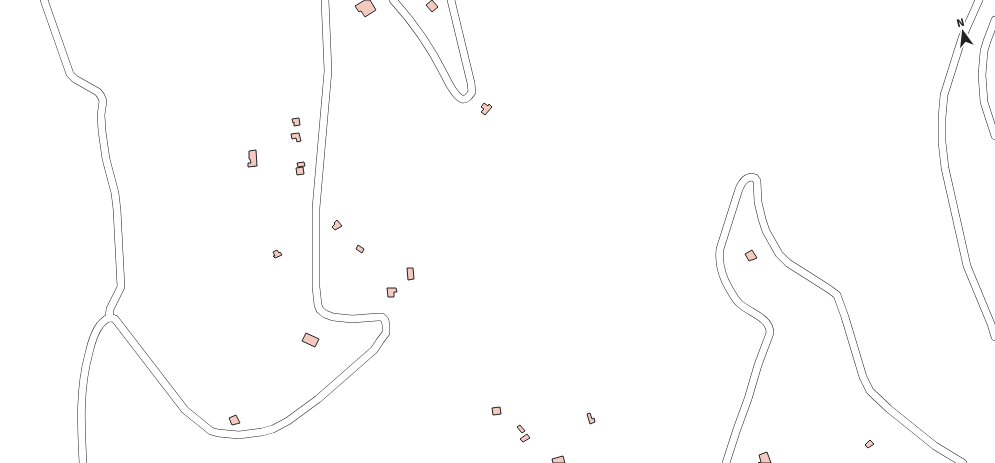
<svg xmlns="http://www.w3.org/2000/svg" width="995" height="463" viewBox="0 0 995 463" font-family="Signika,sans-serif">
<style>
.building{fill:#f3c9c0;stroke:#222}
.lines{fill:none;stroke-linecap:round;stroke-linejoin:round}
.street-casing{stroke:#222;stroke-width:8}
.street{stroke:#fff;stroke-width:7}
</style>
<rect width="100%" height="100%" fill="#fff"/>
<g class="building">
<polygon points="365,0 370,0 376,10 365,17 361,11 359,12 355,6"/>
<polygon points="432,0 438,7 432,12 426,5"/>
<polygon points="484,103 488,106 489,104 492,107 485,115 481,112 484,109 481,107"/>
<polygon points="299,118 300,125 294,126 294,122 293,123 292,119"/>
<polygon points="299,133 301,141 297,142 296,138 292,139 291,134"/>
<polygon points="256,150 257,166 248,167 248,163 251,163 250,159 249,159 249,151"/>
<polygon points="304,162 305,166 298,167 297,163"/>
<polygon points="303,167 304,174 297,175 296,168"/>
<polygon points="337,220 342,226 335,230 332,227 335,224 334,223"/>
<polygon points="358,245 364,249 362,253 356,249"/>
<polygon points="277,250 279,253 280,252 282,255 275,258 273,256 275,256 273,252"/>
<polygon points="752,250 757,258 752,260 751,260 749,261 745,254"/>
<polygon points="407,268 413,268 414,279 408,280"/>
<polygon points="387,288 396,288 397,292 394,292 394,297 388,297"/>
<polygon points="306,333 319,339 315,347 302,341"/>
<polygon points="500,407 501,414 493,415 492,408"/>
<polygon points="590,413 592,419 594,418 595,422 590,424 587,414"/>
<polygon points="236,415 240,423 232,425 229,418"/>
<polygon points="520,425 525,431 522,433 517,427"/>
<polygon points="527,434 530,438 523,442 520,439"/>
<polygon points="870,440 874,444 868,448 865,445"/>
<polygon points="767,452 771,463 758,463 761,462 759,455"/>
<polygon points="563,456 565,463 553,463 552,459"/>
</g>
<g class="lines">
<g class="street-casing">
<g id="street">
<polyline points="44,0 70,74 75,79 98,92 101,96 103,101 101,115 102,131 106,159 115,193 117,210 121,287 110,309 109,318"/>
<path d="M393,0C413,22 431,48 444,74C447,80 455,97 462,99C467,100 469,96 472,92L471,83L451,0"/>
<polyline points="979,0 962,38 944,95 942,118 942,142 945,168 967,266 991,324 995,337"/>
<polyline points="995,20 987,41 984,51 982,75 984,102 995,136"/>
<path d="M83,463C81,426 79,389 89,353C91,344 94,333 100,325C105,320 108,316 115,319L185,410L211,431L218,433L239,435L262,432L273,429L288,421L318,399L374,350L380,341L386,333V325L385,320L382,317H378L352,319L333,317L325,314L320,310L318,305L316,287V208L328,71L325,0"/>
<path d="M726,463L737,429L748,399L758,365L770,333C770,317 749,313 739,303C735,299 733,295 730,290C722,277 718,265 720,249L739,189C742,182 747,175 755,178L757,181L758,202L762,219L766,231L779,254L788,263L829,289L837,295L845,317L863,377L870,391L889,409L935,446L963,463"/>
</g>
</g>
<use href="#street" class="street"/>
</g>
<g transform="translate(963 32) rotate(345)" stroke="#ffffff" stroke-width="3" paint-order="stroke">
<path d="M0-3L7 15L0 10L-7 15Z" fill="#222222"/>
<text y="-6" font-size="11" font-weight="bold" text-anchor="middle" fill="#222222">N</text>
</g>
</svg>
